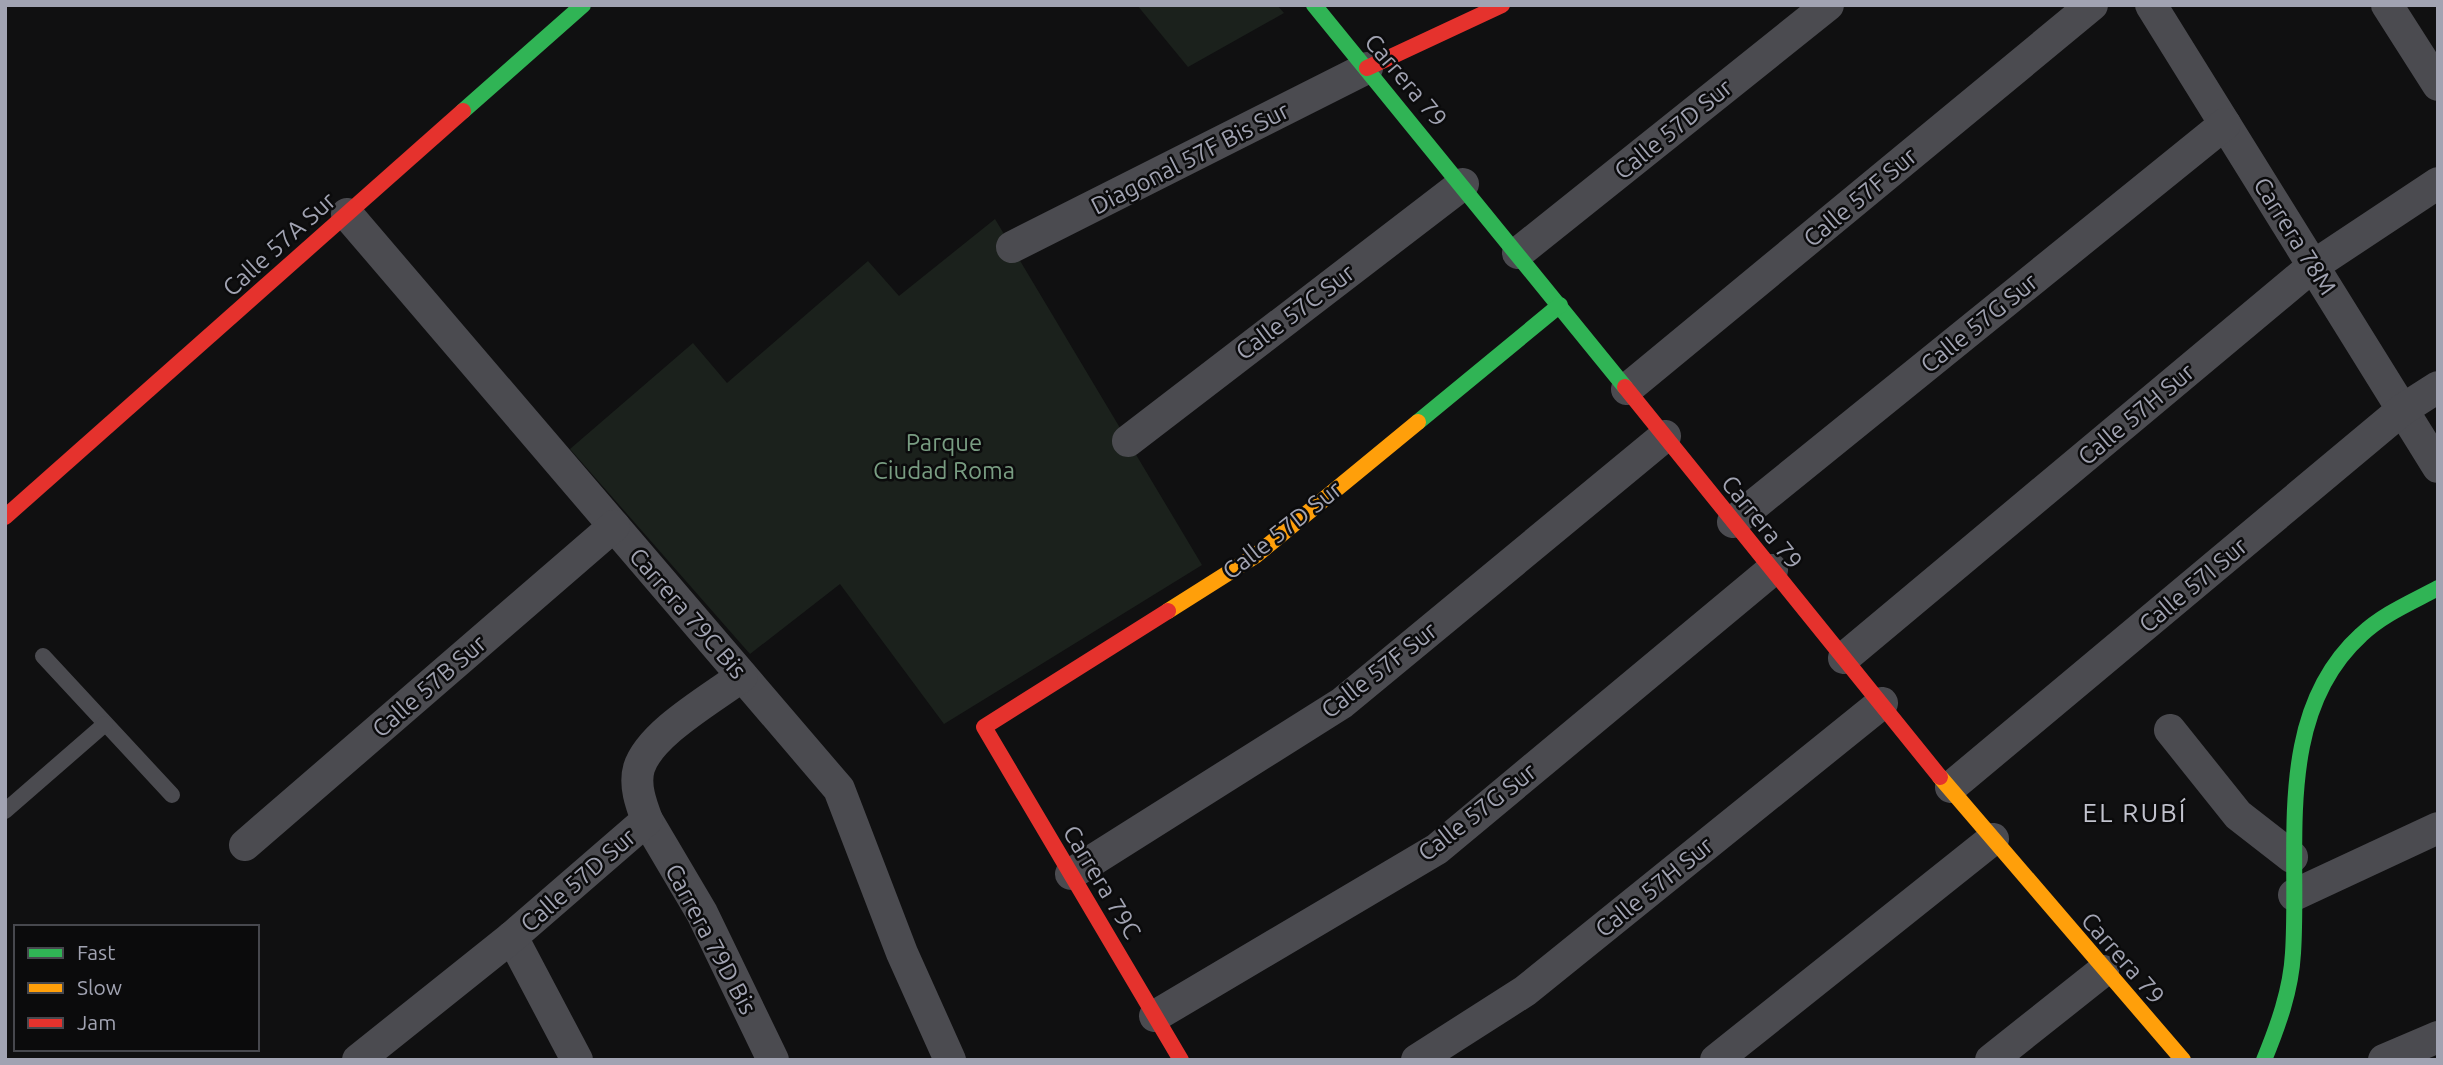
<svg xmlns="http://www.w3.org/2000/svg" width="2443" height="1065" viewBox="0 0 2443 1065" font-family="Ubuntu,sans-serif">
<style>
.green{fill:#1b211c}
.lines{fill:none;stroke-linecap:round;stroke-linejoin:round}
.lane{stroke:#4b4b50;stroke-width:16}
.street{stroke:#4b4b50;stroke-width:32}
.fast{stroke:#30b455;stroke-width:16}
.slow{stroke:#ff9f0a;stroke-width:16}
.jam{stroke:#e5322d;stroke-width:16}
.labels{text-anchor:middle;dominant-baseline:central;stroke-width:5;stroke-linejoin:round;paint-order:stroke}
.street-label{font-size:24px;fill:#a1a3b2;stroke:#0b0b0c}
.park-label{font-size:24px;fill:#799d82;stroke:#0b0b0c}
.neighbourhood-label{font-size:26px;letter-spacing:2px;fill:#c2c3ce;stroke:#0b0b0c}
</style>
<rect width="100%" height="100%" fill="#101011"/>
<g class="green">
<polygon points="1137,5 1277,5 1284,13 1188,67"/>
<polygon points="995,219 1202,565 944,724 840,584 750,654 570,449 693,343 727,383 868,261 899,296"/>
</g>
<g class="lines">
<g class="lane">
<polyline points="43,656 172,795"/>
<polyline points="5,811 105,724"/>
</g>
<g class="street">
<polyline points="2151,5 2438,467"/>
<polyline points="2387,5 2438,85"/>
<polyline points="347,214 839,789 902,953 950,1060"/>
<polyline points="1012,247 1367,68"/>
<polyline points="1518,253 1828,5"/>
<polyline points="1627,389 2092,5"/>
<polyline points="1128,441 1463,184"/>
<polyline points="1733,522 2225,124"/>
<polyline points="1844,658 2313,266 2438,183"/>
<polyline points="2170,730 2238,815 2292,857"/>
<polyline points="1951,787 2402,410 2438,387"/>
<polyline points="647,820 702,913 773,1060"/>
<polyline points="245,845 614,526"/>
<polyline points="1071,874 1342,703 1665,436"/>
<polyline points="2294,895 2438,828"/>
<polyline points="512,937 577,1060"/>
<polyline points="1155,1016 1437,849 1772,570"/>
<path d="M358,1060L512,937L647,820C641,804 634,785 639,768C650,733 713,698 742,676"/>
<polyline points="1417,1060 1525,991 1882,703"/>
<polyline points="1716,1060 1993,839"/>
<polyline points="1991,1060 2103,971"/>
<polyline points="2384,1060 2438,1037"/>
</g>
<g class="fast">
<polyline points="1314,5 1625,387"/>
<polyline points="463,111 583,5"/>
<polyline points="1418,422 1560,305"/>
<path d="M2264,1060C2278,1026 2291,990 2293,953C2300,847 2273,715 2361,635C2383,614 2412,602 2438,588"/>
</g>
<g class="slow">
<polyline points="1168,611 1255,556 1418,422"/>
<polyline points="1940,777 2183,1060"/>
</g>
<g class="jam">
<polyline points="1367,68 1502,5"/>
<polyline points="1625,387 1940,777"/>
<polyline points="5,517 463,111"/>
<polyline points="1168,611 984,727 1181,1060"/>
</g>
</g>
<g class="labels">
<g class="street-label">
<text transform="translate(1406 80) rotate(50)">Carrera 79</text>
<text transform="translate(1673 129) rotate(-39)">Calle 57D Sur</text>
<text transform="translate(1190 158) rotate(-27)">Diagonal 57F Bis Sur</text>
<text transform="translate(1860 197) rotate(-40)">Calle 57F Sur</text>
<text transform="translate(2295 236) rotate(58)">Carrera 78M</text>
<text transform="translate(279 244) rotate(-42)">Calle 57A Sur</text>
<text transform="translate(1295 312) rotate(-37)">Calle 57C Sur</text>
<text transform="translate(1979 323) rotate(-39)">Calle 57G Sur</text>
<text transform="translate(2136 414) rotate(-40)">Calle 57H Sur</text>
<text transform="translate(1762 522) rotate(51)">Carrera 79</text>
<text transform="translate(1282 530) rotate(-38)">Calle 57D Sur</text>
<text transform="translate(2193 585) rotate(-40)">Calle 57I Sur</text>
<text transform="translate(688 613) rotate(49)">Carrera 79C Bis</text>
<text transform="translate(1379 670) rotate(-38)">Calle 57F Sur</text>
<text transform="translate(429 686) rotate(-41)">Calle 57B Sur</text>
<text transform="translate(1477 812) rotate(-38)">Calle 57G Sur</text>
<text transform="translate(578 880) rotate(-41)">Calle 57D Sur</text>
<text transform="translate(1102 882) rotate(59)">Carrera 79C</text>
<text transform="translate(1654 887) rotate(-39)">Calle 57H Sur</text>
<text transform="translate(711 939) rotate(62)">Carrera 79D Bis</text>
<text transform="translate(2123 958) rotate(49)">Carrera 79</text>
</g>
<g class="park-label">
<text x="944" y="442">Parque<tspan x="944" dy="28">Ciudad Roma</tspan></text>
</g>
<g class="neighbourhood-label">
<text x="2135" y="812">EL RUBÍ</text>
</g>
</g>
<rect width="2443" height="1065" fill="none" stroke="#a1a3b2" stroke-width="14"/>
<rect x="14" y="925" width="245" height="126" fill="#0b0b0c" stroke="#47484e" stroke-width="2"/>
<rect x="28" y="948" width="35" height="10" fill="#30b455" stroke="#47484e" stroke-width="2"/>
<text x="77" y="960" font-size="21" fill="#a1a3b2">Fast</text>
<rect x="28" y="983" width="35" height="10" fill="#ff9f0a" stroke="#47484e" stroke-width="2"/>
<text x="77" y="995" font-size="21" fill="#a1a3b2">Slow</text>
<rect x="28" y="1018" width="35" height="10" fill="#e5322d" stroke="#47484e" stroke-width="2"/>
<text x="77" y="1030" font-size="21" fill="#a1a3b2">Jam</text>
</svg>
